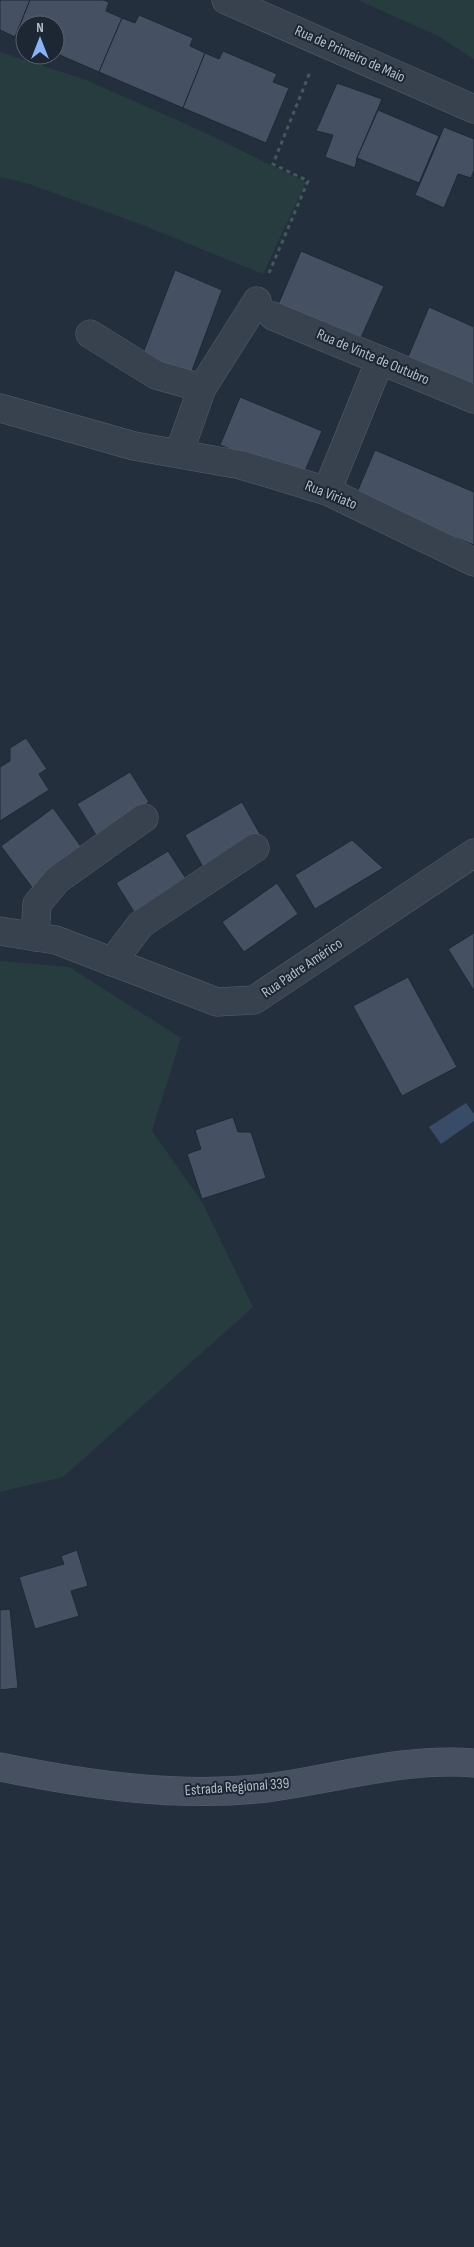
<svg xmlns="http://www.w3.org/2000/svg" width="474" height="2247" viewBox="0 0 474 2247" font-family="'Sofia Sans Condensed',sans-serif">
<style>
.green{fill:#263c3f}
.water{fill:#394c67}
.building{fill:#455162;stroke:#1f2835}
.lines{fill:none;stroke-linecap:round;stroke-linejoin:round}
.street-casing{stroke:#565f6c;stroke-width:29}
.secondary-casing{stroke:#565f6c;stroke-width:29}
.path{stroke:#44595c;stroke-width:3;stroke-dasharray:4 4;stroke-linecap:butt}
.street{stroke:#38414e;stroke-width:28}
.secondary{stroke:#465061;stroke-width:28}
.labels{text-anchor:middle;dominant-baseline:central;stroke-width:4;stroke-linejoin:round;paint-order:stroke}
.street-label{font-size:15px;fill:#b4bcc9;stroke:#1d2633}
</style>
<rect width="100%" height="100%" fill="#242f3e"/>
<g class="green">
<polygon points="358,0 474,0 474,59 438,36"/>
<polygon points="0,52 86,80 197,129 306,182 263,274 140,224 26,183 0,177"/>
<polygon points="0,961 69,967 181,1038 152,1131 202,1202 253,1307 63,1477 0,1492"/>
</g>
<polygon class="water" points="466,1103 474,1114 474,1121 441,1144 429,1127"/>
<g class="building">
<polygon points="0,0 30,0 15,37 0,30"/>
<polygon points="30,0 103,0 109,2 106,11 122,18 99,72 55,53 55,25 25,25 25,41 15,37"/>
<polygon points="139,15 193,38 190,46 205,53 183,108 99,72 122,18 135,23"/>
<polygon points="223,51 277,74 273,82 289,88 266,143 183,108 205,53 219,59"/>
<polygon points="337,83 382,99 357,158 355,168 325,157 333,135 316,131"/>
<polygon points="378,110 439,136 419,183 357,158"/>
<polygon points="444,127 474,139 474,170 471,178 458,174 444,208 415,195"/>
<polygon points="301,251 384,286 359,342 278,305"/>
<polygon points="175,270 222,290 190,376 143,353"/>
<polygon points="429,307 474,327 474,385 408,357"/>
<polygon points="240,397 322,431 302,478 220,445"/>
<polygon points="375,450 474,492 474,545 355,497"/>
<polygon points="26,738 47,769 39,774 49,790 0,821 0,767 10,761 10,748"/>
<polygon points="130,772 149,802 96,835 77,804"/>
<polygon points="242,802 260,834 203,867 185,835"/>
<polygon points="53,808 85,852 34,890 1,846"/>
<polygon points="352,840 383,868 315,909 295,875"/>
<polygon points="168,851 190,885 138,918 116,883"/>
<polygon points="277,883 298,914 244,952 222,922"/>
<polygon points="474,933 474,991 448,949"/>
<polygon points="408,977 457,1067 402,1096 353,1006"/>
<polygon points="233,1117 238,1132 251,1132 266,1178 202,1199 187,1154 201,1149 195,1130"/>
<polygon points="77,1550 88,1586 71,1591 79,1616 35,1629 19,1577 64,1564 61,1556"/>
<polygon points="10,1609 18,1688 0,1690 0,1610"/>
</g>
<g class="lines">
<g class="street-casing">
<g id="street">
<polyline points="226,0 474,109"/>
<polyline points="273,316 474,399"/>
<polyline points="90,334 156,375 202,388"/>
<polyline points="0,408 134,446 241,465 327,491 474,562"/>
<polyline points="179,453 202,388 257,301"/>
<polyline points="327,491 380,360"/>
<polyline points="0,931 56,940 217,1002 254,1000 474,853"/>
<polyline points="35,937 37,904 57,880 144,818"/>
<polyline points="112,962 141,924 255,848"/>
</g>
</g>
<g class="secondary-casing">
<path id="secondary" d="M0,1767C88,1785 177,1798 267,1788C336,1779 404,1757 474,1763"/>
</g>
<polyline class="path" points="269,273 308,181 273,164 310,72"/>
<use href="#street" class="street"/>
<use href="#secondary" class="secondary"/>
</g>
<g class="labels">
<g class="street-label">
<text transform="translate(350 54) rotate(24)">Rua de Primeiro de Maio</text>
<text transform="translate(373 357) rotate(23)">Rua de Vinte de Outubro</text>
<text transform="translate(331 495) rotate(22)">Rua Viriato</text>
<text transform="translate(302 968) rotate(-34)">Rua Padre Américo</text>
<text transform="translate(237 1787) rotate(-4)">Estrada Regional 339</text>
</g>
</g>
<g transform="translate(40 40)"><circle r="24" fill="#1d2633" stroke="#59626f"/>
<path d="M0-4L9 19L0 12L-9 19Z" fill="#8ab4f8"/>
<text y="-8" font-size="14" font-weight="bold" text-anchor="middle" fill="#b4bcc9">N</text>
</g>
</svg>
